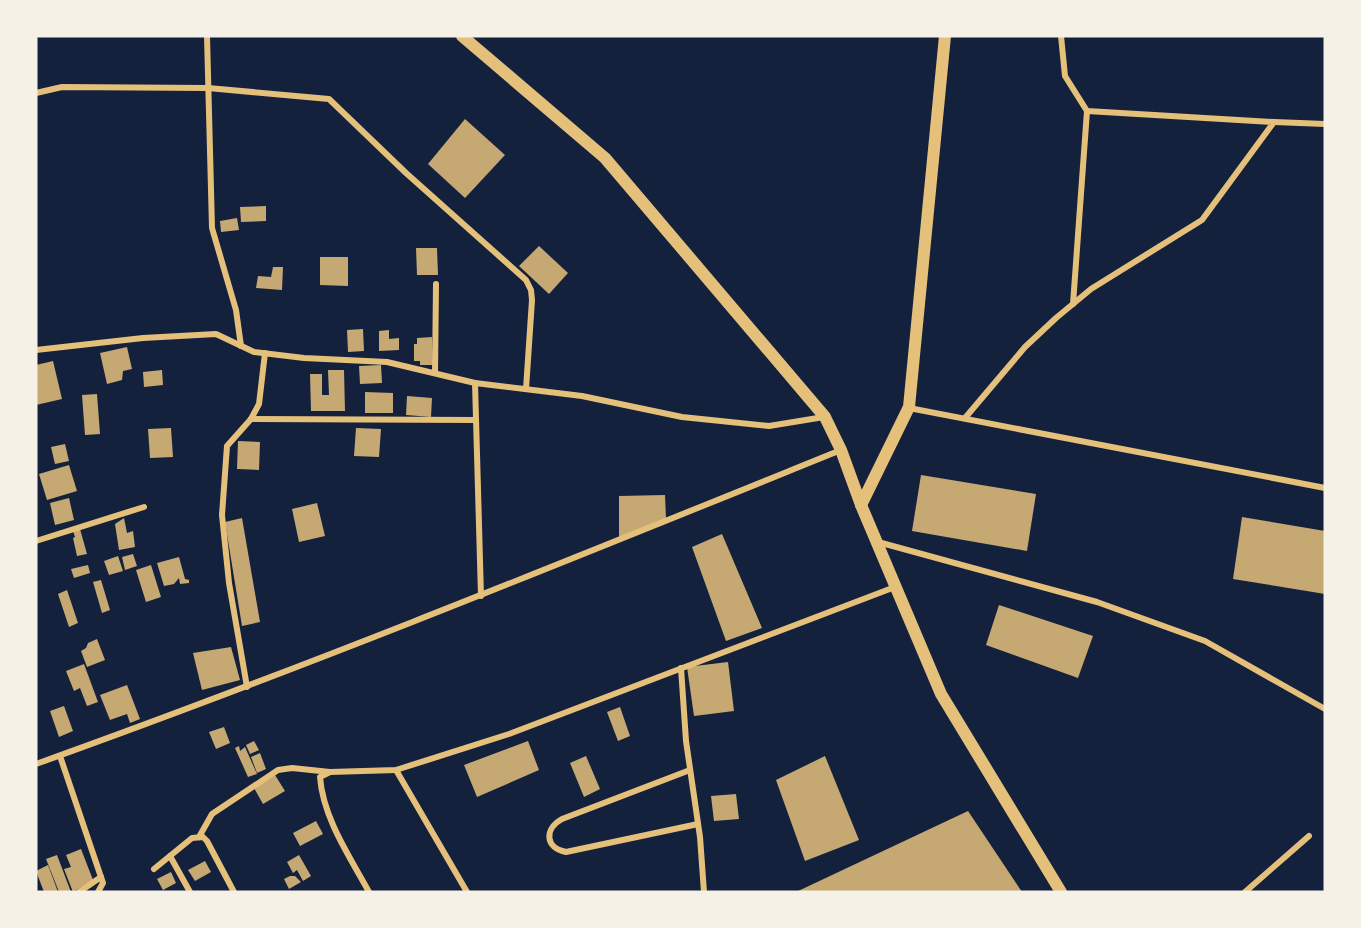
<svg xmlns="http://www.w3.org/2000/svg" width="1361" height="928" viewBox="0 0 1361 928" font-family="Ubuntu,sans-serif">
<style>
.building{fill:#c6a872}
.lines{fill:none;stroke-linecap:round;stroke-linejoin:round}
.minor{stroke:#e5c07b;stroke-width:6}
.secondary{stroke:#e5c07b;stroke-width:12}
</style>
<rect width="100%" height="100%" fill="#14213d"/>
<g class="building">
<polygon points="465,119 505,155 465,198 428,164"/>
<polygon points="266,206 266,221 241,222 240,207"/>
<polygon points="237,218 239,230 221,232 220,221"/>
<polygon points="539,246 568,273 549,294 519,266"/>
<polygon points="416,248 437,248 438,275 417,275"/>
<polygon points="320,257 348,257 348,286 320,285"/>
<polygon points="273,267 283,267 282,290 256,288 258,276 271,277"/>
<polygon points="363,329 364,351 348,352 347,330"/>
<polygon points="389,330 389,339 399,338 399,350 379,351 379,331"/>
<polygon points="432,337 433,365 420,365 420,361 414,361 414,344 417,344 417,338"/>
<polygon points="127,347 132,369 123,371 122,380 107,384 100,353"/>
<polygon points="53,361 62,399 36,405 36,365"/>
<polygon points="381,365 382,383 360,384 359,366"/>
<polygon points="162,370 163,385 144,387 143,372"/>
<polygon points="328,370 344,370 345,411 311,411 310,374 322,374 322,395 329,395"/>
<polygon points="365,392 393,393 393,413 365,413"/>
<polygon points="97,394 100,434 85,435 82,395"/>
<polygon points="407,396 432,398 431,417 406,415"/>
<polygon points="171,428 173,457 150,458 148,429"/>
<polygon points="356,428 381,429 379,457 354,456"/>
<polygon points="238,441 260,442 259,470 237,469"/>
<polygon points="65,444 69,461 55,464 51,447"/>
<polygon points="69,465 77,491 47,500 39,474"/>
<polygon points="921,475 1036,494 1027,551 912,531"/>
<polygon points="665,495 666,519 619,538 619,496"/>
<polygon points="69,498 74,520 55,525 50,503"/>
<polygon points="317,503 325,536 299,542 292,509"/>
<polygon points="1242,517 1325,531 1325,594 1233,579"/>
<polygon points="124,518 127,533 133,531 135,547 119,550 115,524"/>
<polygon points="242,518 260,622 242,626 225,522"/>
<polygon points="80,529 87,554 77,556 73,538 75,537 73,531"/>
<polygon points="722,534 762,628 726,641 692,547"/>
<polygon points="133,554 137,566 125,570 122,557"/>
<polygon points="118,556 123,571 109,575 104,561"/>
<polygon points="179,557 185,579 189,580 189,583 180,584 179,578 174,584 164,586 157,563"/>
<polygon points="88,565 90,573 74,578 71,569"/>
<polygon points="151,565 161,597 146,602 136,570"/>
<polygon points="101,580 110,610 102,613 93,582"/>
<polygon points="67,590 78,623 69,627 58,594"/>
<polygon points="999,605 1093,636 1078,678 986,645"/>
<polygon points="97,639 105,660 87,667 81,651 86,648 88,643"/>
<polygon points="231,647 240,680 202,690 193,653"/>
<polygon points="728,662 734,711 694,716 687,667"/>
<polygon points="84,664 98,702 87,706 80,688 74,691 66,671"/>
<polygon points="127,685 140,719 130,723 127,714 110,720 100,695"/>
<polygon points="64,706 73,731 59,737 50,711"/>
<polygon points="620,707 630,736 618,741 607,712"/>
<polygon points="224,727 230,743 216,749 209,732"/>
<polygon points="254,741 259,750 250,754 246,745"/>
<polygon points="528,741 539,770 477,797 464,765"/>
<polygon points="239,746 240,751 245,747 257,774 248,777 235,748"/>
<polygon points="260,753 266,769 257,773 251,757"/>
<polygon points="586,756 600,789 584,797 570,763"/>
<polygon points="825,756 859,840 805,861 776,780"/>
<polygon points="275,775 285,791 263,804 254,788"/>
<polygon points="736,794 739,819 714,821 711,796"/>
<polygon points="968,811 1022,892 796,892"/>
<polygon points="316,821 323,834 300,846 293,833"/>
<polygon points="81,849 93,880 73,892 64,869 71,867 66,855"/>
<polygon points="57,855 71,892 59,892 46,859"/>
<polygon points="299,855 311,876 303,881 297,870 293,873 287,862"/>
<polygon points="205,861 211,872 195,881 188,870"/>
<polygon points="48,865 58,892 44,892 36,871"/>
<polygon points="171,872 176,883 163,890 157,879"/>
<polygon points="290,876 295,876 301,882 289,889 284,879"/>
</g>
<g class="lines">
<g class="minor">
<polyline points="207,36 212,228 236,310 241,346"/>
<polyline points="36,93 62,87 208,88 329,99 406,173 526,280 531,290 532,300 526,389"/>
<polyline points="1274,122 1325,124"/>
<polyline points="1073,304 1087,111"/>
<polyline points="36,350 143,338 216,334 254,352 304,358 387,362 475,383"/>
<polyline points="435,373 436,284"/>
<polyline points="909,408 1325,488"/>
<polyline points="965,418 1025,347 1056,318 1091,289 1202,220 1274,122 1087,111 1065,76 1061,36"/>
<polyline points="251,419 476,420"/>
<polyline points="36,541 144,507"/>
<polyline points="878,542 1097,602 1205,641 1325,709"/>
<polyline points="481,596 475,383 582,396 682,417 769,426 824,417"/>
<polyline points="681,668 686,741 700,837 704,892"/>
<polyline points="247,687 229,583 222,515 227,446 251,419 259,404 265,353"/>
<polyline points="60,756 103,883 98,892"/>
<path d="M36,764C307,667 574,558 841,450"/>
<polyline points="396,770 467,892"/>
<path d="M690,770L562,819C544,829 545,848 566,852L698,824"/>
<polyline points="199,837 212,814 278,770 292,768 330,772"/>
<polyline points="170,856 190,892"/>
<polyline points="154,869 192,838 203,837 207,841 234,892"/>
<polyline points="79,892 101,877"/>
<path d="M369,892C350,857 323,818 320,777L330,772L396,770L509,734L895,587"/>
<polyline points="1245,892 1309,836"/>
</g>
<g class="secondary">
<polyline points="462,36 605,158 825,417 841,450 861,505 941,694 1061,892"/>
<polyline points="861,505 909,407 945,36"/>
</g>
</g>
<rect width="1361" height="928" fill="none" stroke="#f6f1e7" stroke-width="75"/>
</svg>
